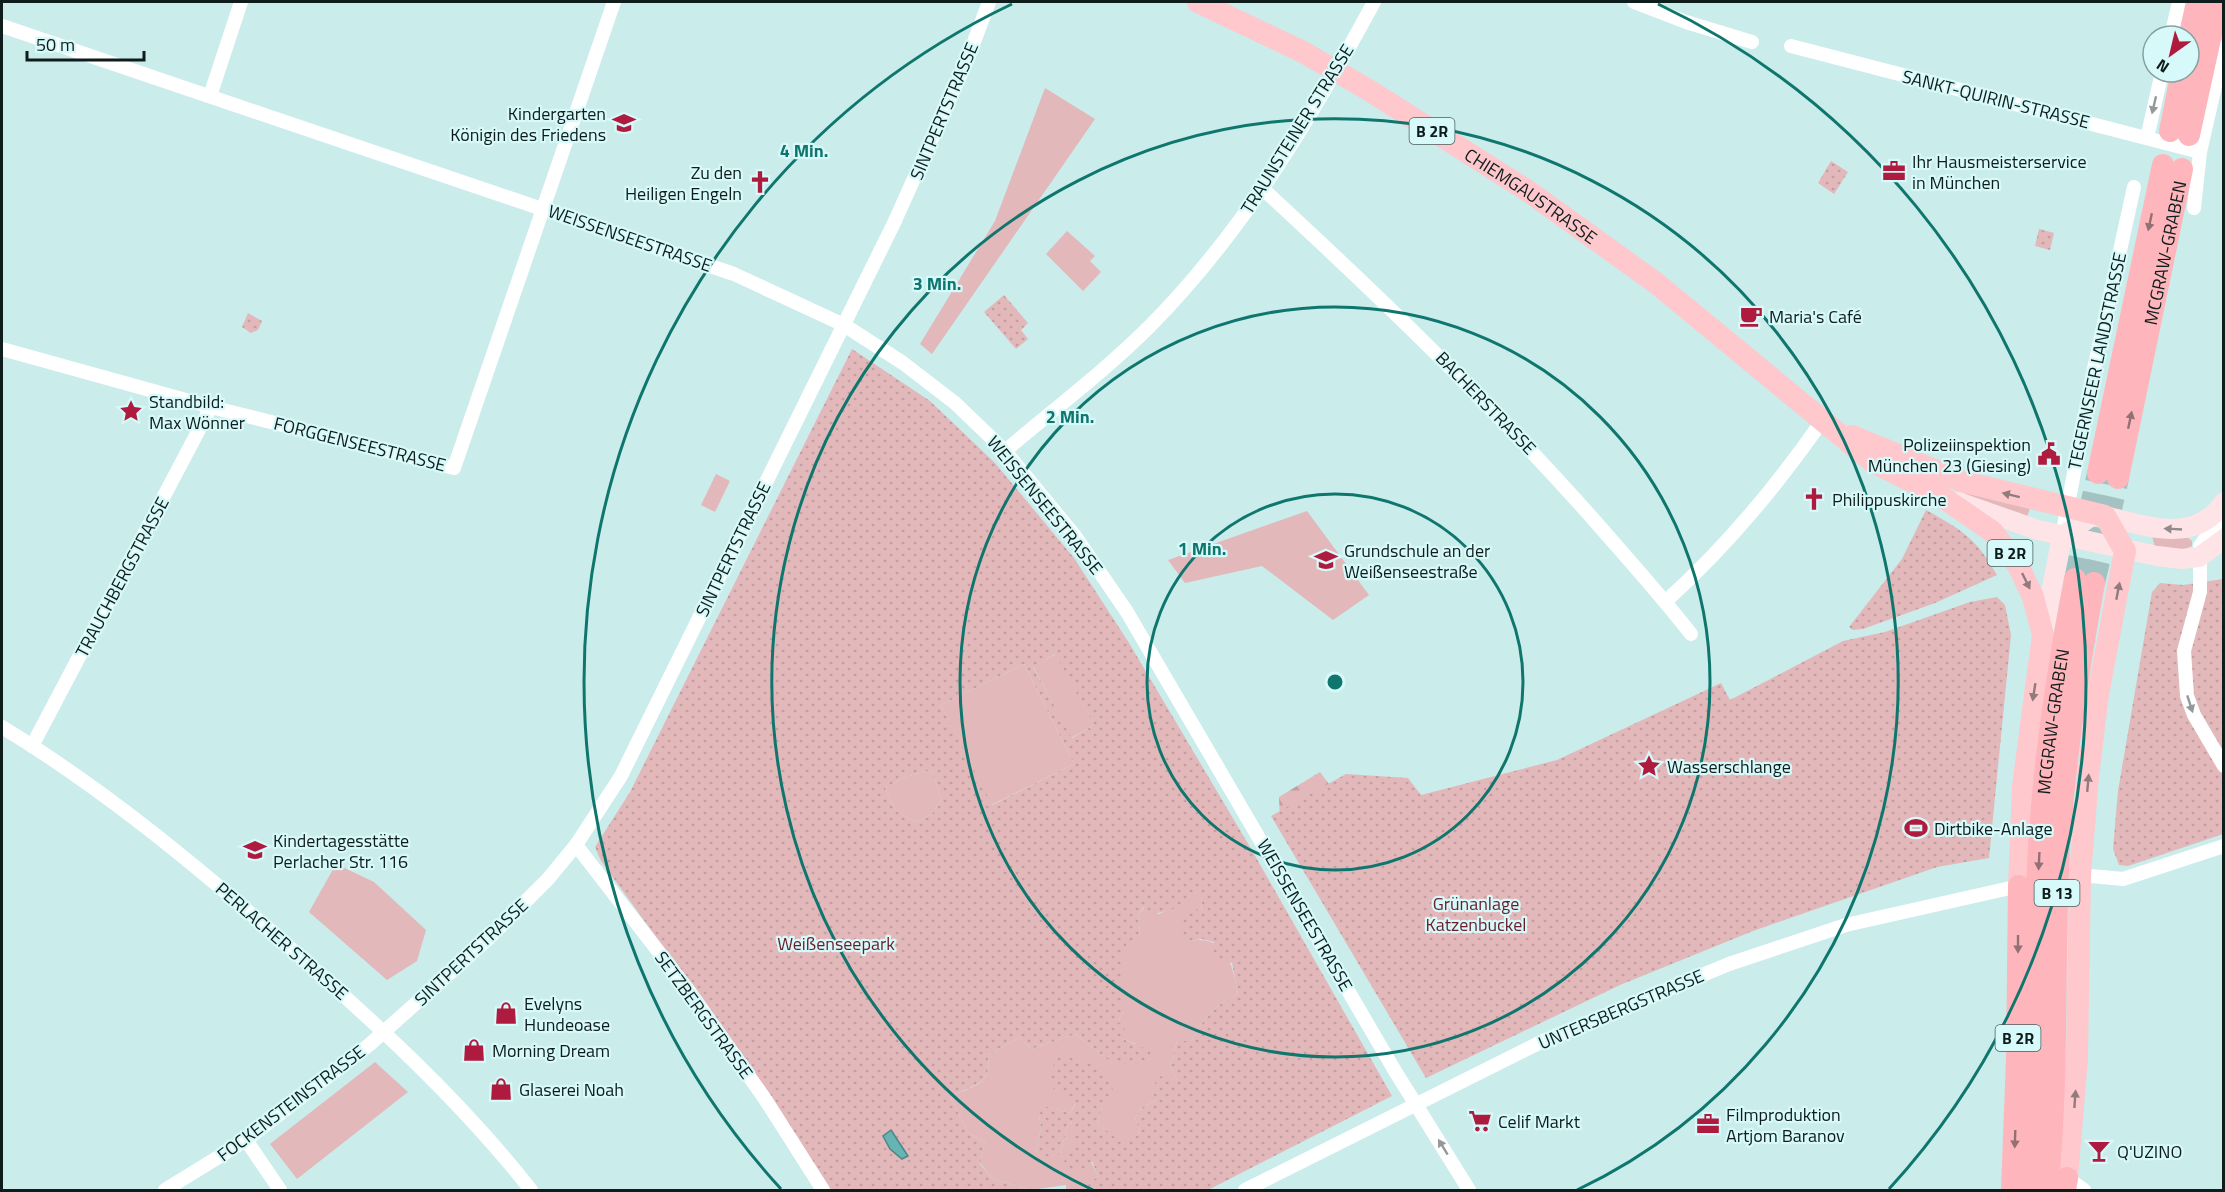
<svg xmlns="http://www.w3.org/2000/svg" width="2225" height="1192" viewBox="0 0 2225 1192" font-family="'Titillium Web',sans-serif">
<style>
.grass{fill:#e3b8ba}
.forest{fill:url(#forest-firs)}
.park{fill:url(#park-dots);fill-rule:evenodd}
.water{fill:#67b4b4;stroke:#4d8686;stroke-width:1.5}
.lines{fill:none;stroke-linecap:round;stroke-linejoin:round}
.trunk-tunnel{stroke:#a5c2c2;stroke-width:22;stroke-dasharray:22 11;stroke-linecap:butt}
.minor{stroke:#fff;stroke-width:14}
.secondary{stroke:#fee4e6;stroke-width:20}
.primary{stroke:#fec8cd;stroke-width:22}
.trunk{stroke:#feb6bc;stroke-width:22}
.oneway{fill:#939999}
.oneway2{fill:#927174}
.oneway3{fill:#927b7d}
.oneway4{fill:#928a8b}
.ring{fill:none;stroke:#0f766e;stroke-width:3}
.labels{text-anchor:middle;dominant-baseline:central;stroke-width:4.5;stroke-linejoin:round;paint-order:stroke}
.shield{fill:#d7f9f9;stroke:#4b5e5e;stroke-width:1.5}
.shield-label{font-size:16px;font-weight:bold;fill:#0f1c1c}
.street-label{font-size:18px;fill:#0f1c1c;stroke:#d7f9f9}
.poi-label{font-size:18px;fill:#0f1c1c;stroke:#d7f9f9;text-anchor:start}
.park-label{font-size:18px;fill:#681d29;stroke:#d7f9f9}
.centre{fill:#0f766e;stroke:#d7f9f9;stroke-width:3}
.ring-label{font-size:18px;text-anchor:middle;font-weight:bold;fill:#0f766e;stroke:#d7f9f9;stroke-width:4.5;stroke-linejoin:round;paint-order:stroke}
</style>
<defs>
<pattern id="forest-firs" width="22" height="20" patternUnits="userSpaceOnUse" patternTransform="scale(1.5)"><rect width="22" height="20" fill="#e3b8ba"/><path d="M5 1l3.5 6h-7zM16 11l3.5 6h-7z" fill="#c29e9f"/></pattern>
<pattern id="park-dots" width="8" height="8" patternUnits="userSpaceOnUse" patternTransform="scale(1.5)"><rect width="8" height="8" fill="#e3b8ba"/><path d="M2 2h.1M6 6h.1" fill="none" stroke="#c29e9f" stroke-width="1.8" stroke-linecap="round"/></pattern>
</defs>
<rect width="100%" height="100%" fill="#caeceb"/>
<g class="grass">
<polygon points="1045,88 1095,119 932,354 920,344 995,221"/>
<polygon points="1067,231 1095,256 1090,261 1101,272 1083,291 1046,254"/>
<polygon points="716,474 730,481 715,512 701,505"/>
<polygon points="1965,492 2030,508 2027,517 1966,496"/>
<polygon points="1307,511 1369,595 1333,620 1262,566 1185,583 1168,560"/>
<polygon points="2152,536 2188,538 2192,541 2192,546 2183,550 2155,548"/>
<polygon points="1056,654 1094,725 1071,738 1033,666"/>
<polygon points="1024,664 1074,764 991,805 941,705"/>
<polygon points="931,770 942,799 932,814 915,822 895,810 885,788 905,777"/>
<polygon points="336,864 374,882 426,930 417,961 387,980 309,912"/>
<path d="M1193,891L1201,898L1202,912L1189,941C1227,934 1233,966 1238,995C1214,1004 1204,1019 1191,1041H1177L1170,1066L1177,1080L1157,1100L1141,1108L1135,1118L1140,1132L1126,1147L1098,1124L1102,1107L1051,1086L1075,1104L1070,1113L1048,1107L1039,1115L1041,1128L1036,1153L1060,1154L1068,1125L1071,1121C1076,1145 1089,1154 1098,1176L1083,1190H1066V1185L1031,1190L993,1179L980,1163L985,1142L968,1133L950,1096C974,1086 992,1085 988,1055L1020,1037L1031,1049L1076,1034L1113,1064L1136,1044L1123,1039L1118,1022L1123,1011V947L1140,933L1138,915L1145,907L1159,914L1177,906Z"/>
<polygon points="375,1062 408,1092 297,1179 270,1144"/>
</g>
<polygon class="forest" points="1320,772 1335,792 1280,820 1279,797"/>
<g class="park">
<polygon points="1831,161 1848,172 1834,194 1818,183"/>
<polygon points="2039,229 2054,233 2050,250 2035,246"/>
<polygon points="1004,295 1028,323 1021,330 1028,339 1016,349 984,312"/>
<polygon points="248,313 262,321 258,330 251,333 242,327"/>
<path d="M852,349L930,401L995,463L1074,558L1129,643L1250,847L1392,1096L1208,1190H1083L1098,1176L1092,1161L1085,1175L1072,1170L1064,1162L1075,1140L1071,1121L1068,1125L1060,1154L1047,1157L1036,1153L1041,1128L1039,1115L1043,1108L1048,1107L1070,1113L1075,1105L1050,1086L1048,1074L1060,1055L1087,1062L1107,1074L1115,1096L1102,1107L1098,1124L1126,1146L1140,1132L1135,1118L1141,1108L1157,1100L1151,1091L1159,1076L1177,1080L1170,1066L1177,1041H1191C1204,1019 1214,1004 1238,995L1232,963L1224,961L1214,953V942L1202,939L1189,941L1179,935L1185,913L1196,909L1202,911L1201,898L1193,892L1186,908C1172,906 1163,915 1149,913L1144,907L1138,915L1140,933L1123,948V1011L1118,1022L1125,1026L1123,1039L1151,1051L1147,1064H1113L1076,1034L1031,1049L1020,1037L988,1055C992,1085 974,1085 950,1096L968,1133L985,1142L980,1164L993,1179L1031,1190H831L745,1060L601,861L595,847L630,792ZM1055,654L1094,725L1072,738L1033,667ZM1024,664L1074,764L992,805L941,705ZM931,770L942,799L932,814L915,822L895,810L885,788L905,777Z"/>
<path d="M1926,510C1962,530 1976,538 1997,575L1935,603L1863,629L1853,630L1849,627L1902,559Z"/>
<polygon points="2223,579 2223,834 2128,866 2119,865 2113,849 2118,791 2152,592 2160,583 2183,585"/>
<polygon points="1997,597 2005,605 2011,635 1989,858 1937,867 1753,931 1620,985 1426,1078 1271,816 1346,774 1408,778 1421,795 1557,760 1721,683 1730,700 1843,641 1885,632 1970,602"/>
</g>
<polygon class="water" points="891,1130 908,1156 902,1159 890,1149 883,1136"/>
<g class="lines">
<g class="trunk-tunnel">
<polyline points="2075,579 2098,473"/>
<polyline points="2094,583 2118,478"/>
</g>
<g class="minor">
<polyline points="1634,2 1686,22 1752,42"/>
<polyline points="2,26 734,274 844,325 903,363 955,403 1005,451 1075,536 1127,612 1395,1071 1469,1190"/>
<polyline points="2171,36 2179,2"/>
<polyline points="1791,46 2200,152"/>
<polyline points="210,96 241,2"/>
<polyline points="2147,138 2162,72"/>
<path d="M1263,189C1378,295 1490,403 1594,520C1627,558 1660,594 1691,634"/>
<polyline points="2194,208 2200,152 2224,47"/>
<polyline points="2,349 211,407 454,468 614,2"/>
<path d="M1005,451C1053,410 1105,371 1150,326C1243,232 1312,117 1374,2"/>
<polyline points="2221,510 2219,520 2200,546 2200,592 2184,651 2187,696 2194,715 2224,766"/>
<polyline points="2062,536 2093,373 2134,187"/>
<path d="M1666,601C1725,548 1776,487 1822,421"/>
<path d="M2,727C102,788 192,862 280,939C369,1017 458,1097 531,1190"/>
<polyline points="32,746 211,407"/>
<polyline points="576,845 689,991 765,1099 823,1190"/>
<polyline points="2080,875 2123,879 2224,846"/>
<polyline points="246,1140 280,1190"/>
<polyline points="2067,1178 2084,1190"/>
<polyline points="165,1190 246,1140 369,1045 487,940 548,879 576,845 621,776 894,223 966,63 989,2"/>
<polyline points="1245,1190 1543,1041 1729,964 1846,925 2019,886"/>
</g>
<g class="secondary">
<polyline points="1958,502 2038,530 2157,556 2182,559 2199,557 2224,539"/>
<path d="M2105,516C2146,526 2195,545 2224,502"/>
<polyline points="2043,635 2062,536 2095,514"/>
</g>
<g class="primary">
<path id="s1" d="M1198,2L1303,52L1367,89L1528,191L1656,283L1873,462L1942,497L1993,532L2019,567L2033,597L2043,635L2023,786L2019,886"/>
<polyline points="1852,436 1961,481 2105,516 2125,551 2098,694 2088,776 2080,875 2077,1058 2067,1178"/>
</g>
<g class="trunk">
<polyline points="2189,40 2197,2"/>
<polyline points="2170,131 2182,72"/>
<polyline points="2189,135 2218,2"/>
<polyline points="2098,473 2163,165"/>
<path id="s2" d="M2118,478L2182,169"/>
<polyline points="2012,1190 2017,1059 2019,886"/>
<path id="s3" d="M2026,1190C2045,1092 2035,990 2037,891C2040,786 2055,682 2075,579"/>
<path d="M2047,1190C2059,1077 2053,963 2059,849C2064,760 2078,671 2094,583"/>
<polyline points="2065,1190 2067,1178"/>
</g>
</g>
<defs><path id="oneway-solid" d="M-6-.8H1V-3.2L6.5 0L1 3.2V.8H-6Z" transform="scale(1.5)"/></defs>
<g class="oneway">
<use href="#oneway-solid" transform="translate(2154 105) rotate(103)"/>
<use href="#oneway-solid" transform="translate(2190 704) rotate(72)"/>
<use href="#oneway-solid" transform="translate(1443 1147) rotate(-121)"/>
</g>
<g class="oneway2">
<use href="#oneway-solid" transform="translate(2150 222) rotate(102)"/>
<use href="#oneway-solid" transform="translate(2130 420) rotate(-78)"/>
<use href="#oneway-solid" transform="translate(2039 861) rotate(93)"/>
<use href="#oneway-solid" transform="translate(2018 944) rotate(90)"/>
<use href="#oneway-solid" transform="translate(2015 1139) rotate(92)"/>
</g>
<g class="oneway3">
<use href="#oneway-solid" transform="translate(2011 495) rotate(-166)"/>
<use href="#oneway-solid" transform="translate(2026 581) rotate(64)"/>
<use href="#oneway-solid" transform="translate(2118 591) rotate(-79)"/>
<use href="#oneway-solid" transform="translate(2034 692) rotate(99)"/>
<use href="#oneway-solid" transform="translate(2088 783) rotate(-85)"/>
<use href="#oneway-solid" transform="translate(2075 1099) rotate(-86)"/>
</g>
<use class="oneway4" href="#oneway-solid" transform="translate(2173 529) rotate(-177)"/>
<g class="ring">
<circle cx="1335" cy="682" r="188"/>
<circle cx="1335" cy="682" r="375"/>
<path d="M1093 1190A563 563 0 1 1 1577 1190"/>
<path d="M781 1189A751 751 0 0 1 1012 4M1658 4A751 751 0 0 1 1889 1189"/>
</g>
<defs>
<g id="school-bare" transform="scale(1.8)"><path d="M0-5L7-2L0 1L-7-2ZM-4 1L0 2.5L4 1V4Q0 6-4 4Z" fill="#ae1b3f" stroke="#d7f9f9" stroke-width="2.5" paint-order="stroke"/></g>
<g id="office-bare" transform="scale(1.8)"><path d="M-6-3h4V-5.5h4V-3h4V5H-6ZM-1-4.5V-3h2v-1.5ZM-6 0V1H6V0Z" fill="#ae1b3f" stroke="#d7f9f9" stroke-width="2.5" paint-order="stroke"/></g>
<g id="church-bare" transform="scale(1.8)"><path d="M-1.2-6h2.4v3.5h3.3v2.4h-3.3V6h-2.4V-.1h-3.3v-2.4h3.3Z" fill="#ae1b3f" stroke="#d7f9f9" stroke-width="2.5" paint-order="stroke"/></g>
<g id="cafe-bare" transform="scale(1.8)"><path d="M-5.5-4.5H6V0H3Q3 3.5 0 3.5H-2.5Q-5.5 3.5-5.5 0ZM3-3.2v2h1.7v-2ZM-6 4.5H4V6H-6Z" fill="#ae1b3f" stroke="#d7f9f9" stroke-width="2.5" paint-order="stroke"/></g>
<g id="sight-bare" transform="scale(1.8)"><path d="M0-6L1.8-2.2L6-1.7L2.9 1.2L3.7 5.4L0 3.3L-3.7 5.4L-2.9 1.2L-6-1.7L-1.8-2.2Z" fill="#ae1b3f" stroke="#d7f9f9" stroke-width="2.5" paint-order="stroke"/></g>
<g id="civic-bare" transform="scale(1.8)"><path d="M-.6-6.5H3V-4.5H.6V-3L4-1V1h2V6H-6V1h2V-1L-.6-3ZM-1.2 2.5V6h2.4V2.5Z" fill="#ae1b3f" stroke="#d7f9f9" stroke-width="2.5" paint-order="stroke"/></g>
<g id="stadium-bare" transform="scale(1.8)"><path d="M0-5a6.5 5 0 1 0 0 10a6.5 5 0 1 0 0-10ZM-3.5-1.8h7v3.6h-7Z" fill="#ae1b3f" stroke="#d7f9f9" stroke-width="2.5" paint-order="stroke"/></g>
<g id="shop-bare" transform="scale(1.8)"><path d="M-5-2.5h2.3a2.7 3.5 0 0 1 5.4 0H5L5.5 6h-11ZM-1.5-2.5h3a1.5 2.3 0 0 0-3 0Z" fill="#ae1b3f" stroke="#d7f9f9" stroke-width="2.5" paint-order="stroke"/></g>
<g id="supermarket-bare" transform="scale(1.8)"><path d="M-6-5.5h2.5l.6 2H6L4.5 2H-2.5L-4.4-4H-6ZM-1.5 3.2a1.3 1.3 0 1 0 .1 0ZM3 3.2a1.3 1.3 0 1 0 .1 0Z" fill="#ae1b3f" stroke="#d7f9f9" stroke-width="2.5" paint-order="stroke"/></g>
<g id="bar-bare" transform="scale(1.8)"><path d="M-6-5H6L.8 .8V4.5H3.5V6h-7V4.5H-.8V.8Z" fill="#ae1b3f" stroke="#d7f9f9" stroke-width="2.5" paint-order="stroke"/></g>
</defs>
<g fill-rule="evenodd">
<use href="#school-bare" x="624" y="123"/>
<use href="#office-bare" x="1894" y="171"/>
<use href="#church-bare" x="760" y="182"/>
<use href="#cafe-bare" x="1751" y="316"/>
<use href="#sight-bare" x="131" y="411"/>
<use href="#civic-bare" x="2049" y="454"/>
<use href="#church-bare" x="1814" y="499"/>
<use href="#school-bare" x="1326" y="560"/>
<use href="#sight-bare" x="1649" y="766"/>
<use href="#stadium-bare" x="1916" y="828"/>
<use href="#school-bare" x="255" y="850"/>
<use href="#shop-bare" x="506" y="1013"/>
<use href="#shop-bare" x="474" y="1050"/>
<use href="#shop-bare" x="501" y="1089"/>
<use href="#supermarket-bare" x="1480" y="1121"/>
<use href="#office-bare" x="1708" y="1124"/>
<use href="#bar-bare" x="2099" y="1151"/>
</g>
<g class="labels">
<g class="shield">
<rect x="1409.5" y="118" width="45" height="26" rx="4.5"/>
<rect x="1987.5" y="540" width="45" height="26" rx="4.5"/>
<rect x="2034.5" y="880" width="45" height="26" rx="4.5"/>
<rect x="1995.5" y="1025" width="45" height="26" rx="4.5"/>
</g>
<g class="shield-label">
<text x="1432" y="131">B 2R</text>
<text x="2010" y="553">B 2R</text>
<text x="2057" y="893">B 13</text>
<text x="2018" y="1038">B 2R</text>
</g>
<g class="street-label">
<text transform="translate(1996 99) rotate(14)">SANKT-QUIRIN-STRASSE</text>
<text transform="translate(944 111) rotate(-67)">SINTPERTSTRASSE</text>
<text transform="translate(1297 129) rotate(-58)">TRAUNSTEINER STRASSE</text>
<text stroke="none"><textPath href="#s1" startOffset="386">CHIEMGAUSTRASSE</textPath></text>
<text transform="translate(630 238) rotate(19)">WEISSENSEESTRASSE</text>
<text stroke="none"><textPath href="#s2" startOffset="230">MCGRAW-GRABEN</textPath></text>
<text transform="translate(2097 361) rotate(-78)">TEGERNSEER LANDSTRASSE</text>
<text transform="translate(1486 403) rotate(46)">BACHERSTRASSE</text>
<text transform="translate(360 444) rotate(14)">FORGGENSEESTRASSE</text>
<text transform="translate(1045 505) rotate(51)">WEISSENSEESTRASSE</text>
<text transform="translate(733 549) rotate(-64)">SINTPERTSTRASSE</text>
<text transform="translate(122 577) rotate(-62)">TRAUCHBERGSTRASSE</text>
<text stroke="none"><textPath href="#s3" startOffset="470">MCGRAW-GRABEN</textPath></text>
<text transform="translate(1305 915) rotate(60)">WEISSENSEESTRASSE</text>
<text transform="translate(282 941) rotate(41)">PERLACHER STRASSE</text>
<text transform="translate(471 952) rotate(-43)">SINTPERTSTRASSE</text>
<text transform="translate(1621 1009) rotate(-23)">UNTERSBERGSTRASSE</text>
<text transform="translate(704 1015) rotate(54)">SETZBERGSTRASSE</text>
<text transform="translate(291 1103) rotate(-37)">FOCKENSTEINSTRASSE</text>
</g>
<g class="poi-label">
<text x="606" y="113" text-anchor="end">Kindergarten<tspan x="606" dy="21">Königin des Friedens</tspan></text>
<text x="1912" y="161">Ihr Hausmeisterservice<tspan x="1912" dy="21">in München</tspan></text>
<text x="742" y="172" text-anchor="end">Zu den<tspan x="742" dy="21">Heiligen Engeln</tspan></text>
<text x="1769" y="316">Maria's Café</text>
<text x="149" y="401">Standbild:<tspan x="149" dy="21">Max Wönner</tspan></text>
<text x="2031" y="444" text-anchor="end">Polizeiinspektion<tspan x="2031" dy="21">München 23 (Giesing)</tspan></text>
<text x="1832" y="499">Philippuskirche</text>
<text x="1344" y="550">Grundschule an der<tspan x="1344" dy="21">Weißenseestraße</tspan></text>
<text x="1667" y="766">Wasserschlange</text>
<text x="1934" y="828">Dirtbike-Anlage</text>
<text x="273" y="840">Kindertagesstätte<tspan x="273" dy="21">Perlacher Str. 116</tspan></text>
<text x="524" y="1003">Evelyns<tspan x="524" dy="21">Hundeoase</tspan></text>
<text x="492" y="1050">Morning Dream</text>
<text x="519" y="1089">Glaserei Noah</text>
<text x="1726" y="1114">Filmproduktion<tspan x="1726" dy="21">Artjom Baranov</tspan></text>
<text x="1498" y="1121">Celif Markt</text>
<text x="2117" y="1151">Q'UZINO</text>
</g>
<g class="park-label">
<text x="1476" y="903">Grünanlage<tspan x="1476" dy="21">Katzenbuckel</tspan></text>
<text x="836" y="943">Weißenseepark</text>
</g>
</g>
<circle cx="1335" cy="682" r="9" class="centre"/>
<g class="ring-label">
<text x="804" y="157">4 Min.</text>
<text x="937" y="290">3 Min.</text>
<text x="1070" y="423">2 Min.</text>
<text x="1202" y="555">1 Min.</text>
</g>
<rect width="2225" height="1192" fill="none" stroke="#0f1c1c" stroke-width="6"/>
<g transform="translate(2171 54) rotate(214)"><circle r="28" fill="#d7f9f9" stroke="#87a1a1" stroke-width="1.5"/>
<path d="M0-4.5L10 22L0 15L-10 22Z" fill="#ae1b3f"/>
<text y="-9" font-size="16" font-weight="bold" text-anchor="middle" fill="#0f1c1c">N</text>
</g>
<path d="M27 51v9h117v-9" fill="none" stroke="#0f1c1c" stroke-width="3"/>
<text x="36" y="51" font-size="18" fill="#0f1c1c" stroke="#d7f9f9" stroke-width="4.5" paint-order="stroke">50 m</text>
</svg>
